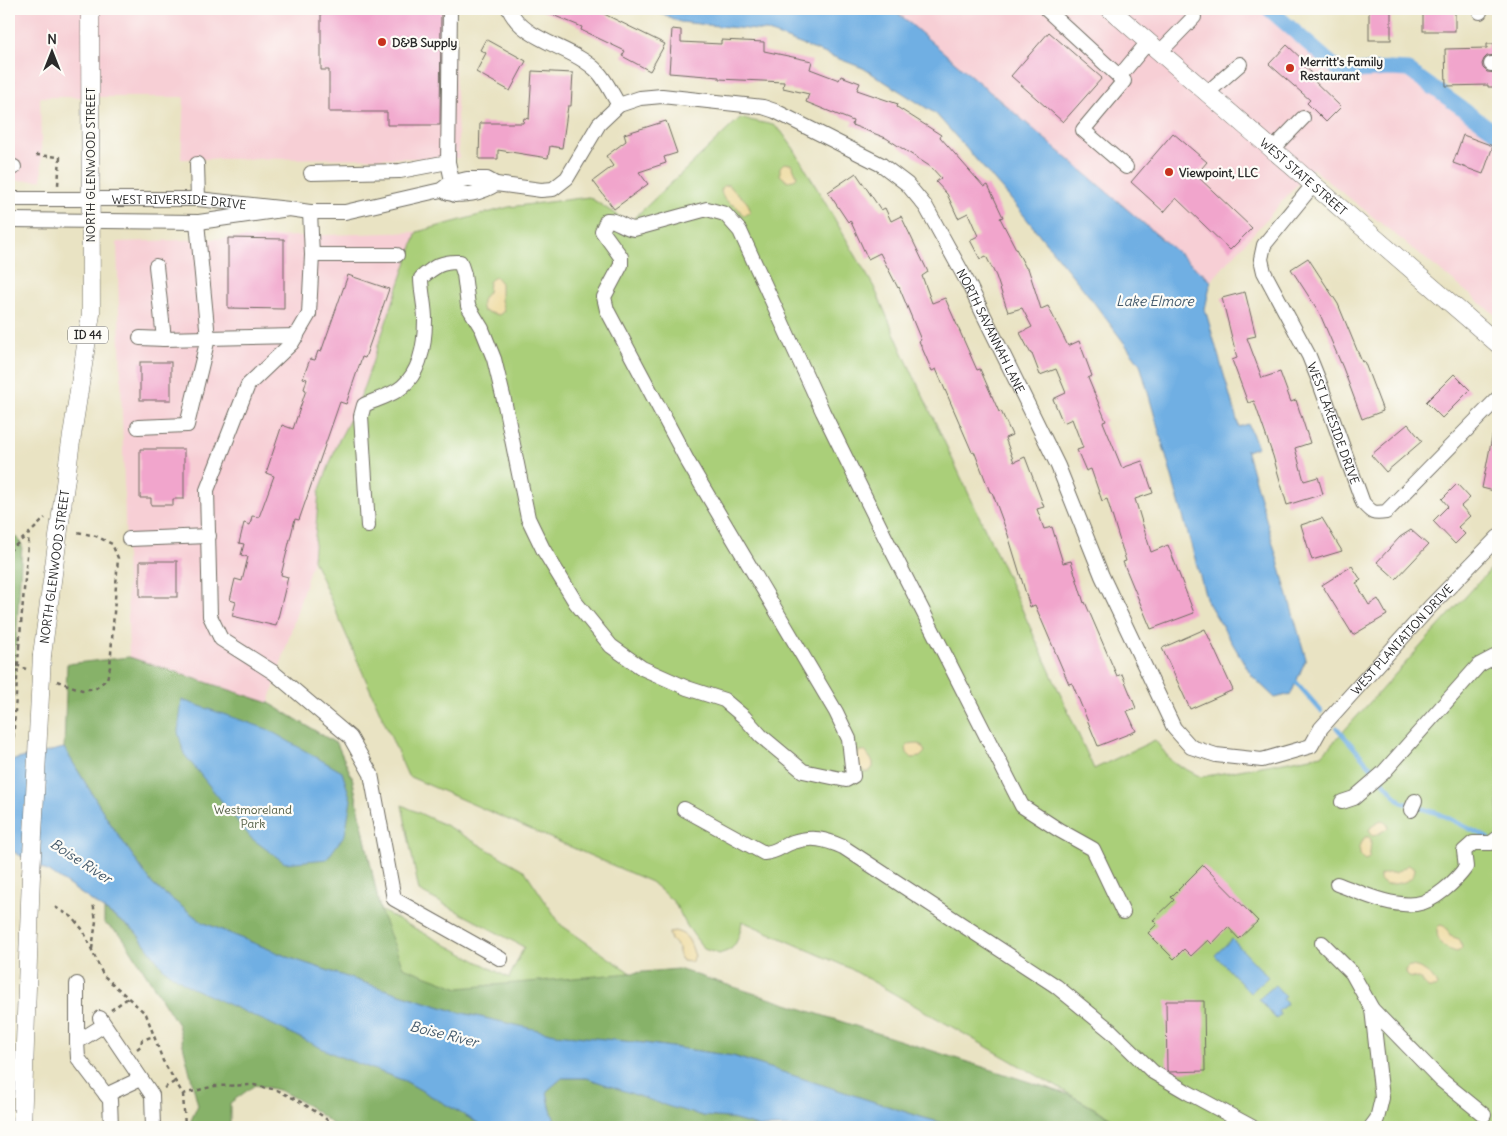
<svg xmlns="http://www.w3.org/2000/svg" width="1507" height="1136" viewBox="0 0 1507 1136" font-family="Delius,sans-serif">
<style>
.built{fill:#f7cfd5}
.green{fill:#aacf79;stroke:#6a7d52}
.forest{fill:#87b269;stroke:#596e4a}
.sand{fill:#eeda9e;stroke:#8c8264}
.water{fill:#6fafe3;stroke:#4d6d87}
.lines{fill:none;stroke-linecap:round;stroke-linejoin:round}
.stream{stroke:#6fafe3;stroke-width:4.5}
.canal{stroke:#6fafe3;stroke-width:15}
.building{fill:#f1a5cc}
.minor-casing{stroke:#6e6b60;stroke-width:16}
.major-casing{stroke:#6e6b60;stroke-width:19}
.path{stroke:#6e6b60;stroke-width:2.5;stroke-dasharray:4 4;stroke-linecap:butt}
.minor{stroke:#fff;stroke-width:14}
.major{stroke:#fff;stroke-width:18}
.major-bridge-casing{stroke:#6e6b60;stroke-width:19;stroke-linecap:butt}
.path-bridge{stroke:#6e6b60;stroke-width:2.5;stroke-dasharray:4 4;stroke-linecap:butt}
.major-bridge{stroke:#fff;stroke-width:18}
.poi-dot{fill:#c8321e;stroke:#fdfcf7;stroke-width:2}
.labels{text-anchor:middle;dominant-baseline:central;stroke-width:4.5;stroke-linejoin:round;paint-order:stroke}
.shield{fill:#fdfcf7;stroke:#6a6a68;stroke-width:1}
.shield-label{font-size:11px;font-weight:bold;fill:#2b2b2b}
.poi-label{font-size:12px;font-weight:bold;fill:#2b2b2b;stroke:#fdfcf7;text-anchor:start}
.street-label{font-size:12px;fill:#2b2b2b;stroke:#fdfcf7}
.park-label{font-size:12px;fill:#515c42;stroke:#fdfcf7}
.water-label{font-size:14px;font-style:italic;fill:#43596b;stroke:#fdfcf7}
</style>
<rect width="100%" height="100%" fill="#fdfcf7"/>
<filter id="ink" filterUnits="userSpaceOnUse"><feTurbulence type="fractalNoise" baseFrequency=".02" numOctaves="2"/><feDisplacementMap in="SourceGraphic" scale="10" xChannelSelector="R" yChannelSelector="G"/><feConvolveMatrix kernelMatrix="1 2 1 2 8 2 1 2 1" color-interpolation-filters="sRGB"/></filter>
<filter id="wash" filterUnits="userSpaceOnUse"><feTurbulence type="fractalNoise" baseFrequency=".0096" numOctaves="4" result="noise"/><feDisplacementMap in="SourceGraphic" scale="20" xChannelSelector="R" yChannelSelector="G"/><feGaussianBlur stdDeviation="1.12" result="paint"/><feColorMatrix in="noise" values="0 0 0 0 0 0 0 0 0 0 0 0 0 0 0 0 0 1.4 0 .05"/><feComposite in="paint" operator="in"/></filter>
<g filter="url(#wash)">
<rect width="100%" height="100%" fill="#e9e3c3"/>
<g class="built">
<polygon points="9,9 452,9 459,158 181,159 184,97 40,97 42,180 9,181"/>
<polygon points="893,9 1263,9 1353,88 1359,75 1404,71 1498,141 1498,317 1312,168 1211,281"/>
<polygon points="417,232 358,404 338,442 319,492 313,559 269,703 129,657 117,242"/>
</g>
<g class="green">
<path d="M740,118L773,125L781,131L794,149L874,287L903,353L1007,576L1094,769L1155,740L1172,762L1201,777L1322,755L1498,561V1127H1127L849,968L742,921C741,930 738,943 731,949C728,951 722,953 719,954L704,949L687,926L674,902L651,882L408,776L313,559L319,492L338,442L358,404L417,232L509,207L589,197L629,223Z"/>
<polygon points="129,657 269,703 337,744 352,777 380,910 509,978 524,947 419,891 402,805 447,826 525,871 561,925 735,1045 418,993 116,723"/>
</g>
<g class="forest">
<polygon points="9,530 17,538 22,545 9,757"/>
<polygon points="129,657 269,703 337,744 352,777 380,910 403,967 459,988 678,969 1070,1095 1127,1127 956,1127 921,1117 733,1056 644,1043 558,1035 454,1011 371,985 293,959 202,922 153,885 110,823 64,748 67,664"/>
<path d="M104,910L135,931L164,969L338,1056L405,1081L478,1123L482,1127H336C319,1113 300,1099 278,1090C271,1088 262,1087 255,1085L230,1103V1127H188L198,1105L178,1025L122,936L104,923Z"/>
<polygon points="562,1078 587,1078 703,1116 728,1118 761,1127 557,1127 550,1107 547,1091"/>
</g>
<g class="sand">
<polygon points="784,163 791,164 794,169 797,176 794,180 787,181 780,175 780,167"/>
<path d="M729,185C735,194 751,200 750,212L746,215H743L737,207L731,204L724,199L721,191L723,186Z"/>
<path d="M495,276L501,283V300L504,311L499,315L483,311C480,302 482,299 488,292L489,282Z"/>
<polygon points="915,743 921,745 925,752 920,757 912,758 907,753 906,747 910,744"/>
<polygon points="859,751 865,751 873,762 873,767 869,772 864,772 859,766 856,758"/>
<polygon points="1383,820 1388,824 1388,828 1378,834 1373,835 1369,830 1372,826"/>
<path d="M1365,837H1369L1371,839C1371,842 1370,854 1369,858L1365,860C1356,855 1360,844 1365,837Z"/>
<path d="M1408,865L1412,866L1415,868C1414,884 1398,883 1386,885L1380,880V875L1387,873H1395Z"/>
<path d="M1440,925C1447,926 1447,930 1450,936L1459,939L1461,942L1462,949L1457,952C1442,948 1437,943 1437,928Z"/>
<path d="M674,931C689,934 690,942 695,956L691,962L683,961L679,955V948L671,940L669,933Z"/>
<path d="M1409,966C1421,966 1433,974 1437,986L1435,988H1428C1425,985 1422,980 1418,979C1411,976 1406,980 1406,969Z"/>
</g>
<g class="water">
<polygon points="652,9 893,9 1211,281 1205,309 1239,427 1248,424 1258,447 1247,451 1246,449 1306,659 1291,694 1275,698 1252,676 1207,601 1140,364 1089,296 1009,197 936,114 863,68 766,31 680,22"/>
<polygon points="182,700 267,729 342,772 351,800 345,834 327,859 285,863 251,838 184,754 178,732"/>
<polygon points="64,748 110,823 153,885 202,922 293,959 371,985 454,1011 555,1034 644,1043 733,1056 921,1117 956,1127 761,1127 728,1118 703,1116 670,1107 587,1078 562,1078 547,1091 550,1107 557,1127 482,1127 478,1123 405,1081 338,1056 267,1022 190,987 164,969 135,931 57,877 9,849 9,761"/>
<polygon points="1232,939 1268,977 1250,993 1215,955"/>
<polygon points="1275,985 1286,997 1283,999 1287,1004 1278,1011 1281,1015 1276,1019 1259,999"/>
</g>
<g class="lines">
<g class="stream">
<polyline points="1296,682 1321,711"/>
<polyline points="1337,728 1401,802 1440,814 1488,838"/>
</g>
<polyline class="canal" points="1269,9 1341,72 1390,69 1408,70 1498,134"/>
</g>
<g id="blocks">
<g class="building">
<polygon points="328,9 441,9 440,125 387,125 387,112 329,112 329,70 321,70 321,13 328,13"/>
<polygon points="538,9 594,9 665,44 650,71 622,56 625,51 581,30 582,27"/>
<rect x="1369" y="9" width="22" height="31"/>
<rect x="1423" y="9" width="32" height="22"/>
<polygon points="672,29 681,30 681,42 721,44 721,40 764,42 764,51 812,61 810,69 839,80 841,76 860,83 857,90 898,104 897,107 941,135 940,137 984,187 988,185 1003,217 1000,218 1026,268 1028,268 1041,309 1048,306 1068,346 1079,341 1092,376 1088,378 1106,421 1103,422 1122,468 1142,461 1153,493 1135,499 1151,552 1168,545 1194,613 1151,629 1123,562 1126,561 1107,499 1102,501 1091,469 1086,471 1077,450 1083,448 1072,419 1063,423 1053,399 1066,393 1056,369 1040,375 1032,354 1031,354 1020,333 1032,327 1022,308 1008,312 996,276 986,256 980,259 970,240 978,236 968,213 958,218 947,194 936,182 941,178 931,167 886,138 852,125 853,121 806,102 809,94 783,88 784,82 719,79 719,77 669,73"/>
<polygon points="1049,32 1102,78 1063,122 1011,76"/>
<polygon points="486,39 526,61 510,91 476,72 486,53 480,50"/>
<polygon points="1487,44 1498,44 1498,55 1487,56 1484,59 1482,64 1483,68 1487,72 1498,73 1498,87 1488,87 1488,85 1446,86 1445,49 1487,48"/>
<polygon points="1287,45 1304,61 1301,64 1311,72 1308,75 1341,107 1326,122 1307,103 1310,100 1269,64"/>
<polygon points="532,71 573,73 571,106 568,106 562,148 550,146 548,158 498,150 498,159 479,159 480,123 523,123 524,118 529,119"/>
<polygon points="666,121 677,153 664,157 666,163 639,172 648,184 614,209 593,181 613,166 606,156 626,141 624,134"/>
<polygon points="1173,133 1207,162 1196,175 1252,228 1230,250 1176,198 1164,212 1131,182"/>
<polygon points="1463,135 1493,146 1483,174 1453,163"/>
<polygon points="856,173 881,210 885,208 891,221 901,216 928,272 922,276 932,303 945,298 977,370 980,369 999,412 1001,411 1012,435 1005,438 1014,462 1025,457 1044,507 1037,509 1044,529 1052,527 1063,563 1071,561 1084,603 1085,602 1117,676 1122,674 1136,708 1127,711 1136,731 1098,746 1072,683 1069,684 1035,605 1030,607 1008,535 992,492 990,492 974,451 972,452 936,369 932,371 919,341 921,340 899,287 898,288 880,253 868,259 850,220 848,222 828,192"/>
<polygon points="228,238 284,239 284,309 228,308"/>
<polygon points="1308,258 1338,304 1362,362 1364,361 1383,411 1362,419 1343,368 1319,312 1291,269"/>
<polygon points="348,275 389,289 365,358 362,357 346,404 340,402 299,520 295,519 281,575 288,577 276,626 232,616 236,602 230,600 235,579 242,581 248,557 241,555 244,544 239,543 244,523 250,525 252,516 259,517 274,476 266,473 282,425 293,429 306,390 304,389 307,379 303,378 310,359 315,360 318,351 321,352"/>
<polygon points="1245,292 1256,336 1247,338 1262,378 1280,372 1291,402 1296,400 1310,443 1295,448 1304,481 1318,477 1323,494 1287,505 1273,456 1254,401 1248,403 1232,360 1237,358 1222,298"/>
<rect x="140" y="362" width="31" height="38"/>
<polygon points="1454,374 1470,390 1442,418 1426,402"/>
<polygon points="1408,424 1422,441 1386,472 1371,455"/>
<polygon points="1493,432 1498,433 1498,492 1482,488"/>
<polygon points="140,449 184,449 184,499 173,499 173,505 151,505 151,498 140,498"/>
<polygon points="1457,484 1470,498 1461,506 1470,516 1458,527 1465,534 1455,544 1433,521 1448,506 1442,499"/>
<polygon points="1322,518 1342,551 1312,560 1301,525"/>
<polygon points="1411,530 1428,545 1396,579 1377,562 1400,537"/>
<rect x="140" y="561" width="37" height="36"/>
<polygon points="1352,566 1361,580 1356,583 1369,605 1378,599 1387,615 1353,635 1322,585"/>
<polygon points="1205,629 1233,690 1190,709 1162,648"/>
<polygon points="1203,865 1258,921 1239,939 1228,927 1212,944 1208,940 1191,956 1184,949 1174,959 1148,933 1157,924 1153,920 1174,900 1171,897"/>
<polygon points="1166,1001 1204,1001 1205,1071 1169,1072 1167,1070"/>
</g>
</g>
</g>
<g filter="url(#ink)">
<use href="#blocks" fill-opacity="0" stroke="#6e6b60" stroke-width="1"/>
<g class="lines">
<g class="minor-casing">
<g id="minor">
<polyline points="450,9 448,162 455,195"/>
<path d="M509,9C524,42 573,46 598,72C606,80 612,94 619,105"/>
<polyline points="1046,9 1124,81 1083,130 1126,167"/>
<polyline points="1480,9 1480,12"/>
<polyline points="1160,52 1194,17"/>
<polyline points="1491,64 1498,64"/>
<polyline points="1119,77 1148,42"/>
<polyline points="1207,93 1240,64"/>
<polyline points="1272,150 1303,118"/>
<polyline points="197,164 198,199"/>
<polyline points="9,167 14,167"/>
<polyline points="311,173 400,171 448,162"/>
<path id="s1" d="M1313,185L1264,245L1261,259L1264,272L1309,356L1319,381L1363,503C1372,513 1373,514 1386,512L1498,398"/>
<path d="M446,192C461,198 483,193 496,184"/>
<path id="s2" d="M9,199H198L289,209L199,222L9,220"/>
<path id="s3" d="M289,209L310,212H345L441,190L450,183L467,179H487L496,184L541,190L553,189L567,178L599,124L619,105L640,98L662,96L763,107L775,111L882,165L907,184L926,207L969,285L1058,466L1102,576L1174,728L1191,747L1216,755L1262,760L1311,746L1321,728L1430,607L1498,537"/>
<polyline points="310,212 312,255 309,314 292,343 248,385 207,490 210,616 221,639 273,672 350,737 371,774 394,899 501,959"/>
<polyline points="312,255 397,255"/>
<polyline points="156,266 164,339"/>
<polyline points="140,338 164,339 297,336"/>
<polyline points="138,427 187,425 208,338 197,222"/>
<path d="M368,526L361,416L364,405C375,400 393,395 402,387C421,371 425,343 425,320C425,305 421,292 421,278C435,266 442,261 460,262L464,274L468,306L482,329L494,359L504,400L528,518L543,549L576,603L611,646L642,668L687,688L724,700L744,717L761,736L803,771L846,780L853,776L849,739L836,712L688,462L607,310L604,297L621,265V257L602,231L607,220C617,219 623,228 634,229L707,209L725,214L740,231L823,412L885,537L1022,806L1059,830L1093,849L1123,912"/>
<polyline points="129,539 209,536"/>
<polyline points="1342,802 1354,798 1383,773 1479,665 1498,655"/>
<path d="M684,809L764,853C778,852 781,846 793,842C812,836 825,839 843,847L1056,986L1111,1031L1153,1072L1187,1092L1252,1127"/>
<polyline points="1411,810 1415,801"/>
<path d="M1337,884C1362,893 1389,907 1416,904C1434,902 1456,881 1466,867L1464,851L1473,843H1491L1498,838"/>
<polyline points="1322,943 1352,973 1372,1009 1441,1080 1484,1115"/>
<polyline points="77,984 77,1042"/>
<polyline points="100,1018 152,1095 153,1127"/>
<polyline points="104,1025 77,1042 78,1058 110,1100 111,1127"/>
<polyline points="106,1095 140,1079"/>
<polyline points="1371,1127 1377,1119 1382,1098 1372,1009"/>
</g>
</g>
<g class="major-casing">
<g id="major">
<path id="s4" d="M1110,9L1498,344"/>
<path id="s5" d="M42,655L70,448L91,314L90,9"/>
<polyline points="22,1127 31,875"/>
</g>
</g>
<g class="path">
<polyline points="36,155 60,157 58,185"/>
<polyline points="9,551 34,529 45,518"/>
<polyline points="19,647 29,533"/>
<polyline points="9,662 26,669"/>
<polyline points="57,681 82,690 96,688 107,679 110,667 118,558 112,544 96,536 77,532"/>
<polyline points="55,907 72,917 83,930 103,975 146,1014 163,1061 183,1094 215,1086 254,1085 277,1090 299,1101 321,1115 336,1127"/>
<polyline points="92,949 96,921 93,902"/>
<polyline points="111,1010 128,998"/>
<polyline points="137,1049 141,1046 142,1040 154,1036"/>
<polyline points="164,1088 176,1081"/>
<polyline points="183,1094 185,1127"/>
</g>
<use href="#minor" class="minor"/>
<use href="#major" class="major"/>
<g class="major-bridge-casing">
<polyline id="major-bridge" points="31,875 42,655"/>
</g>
<polyline class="path-bridge" points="9,809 19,647"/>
<use href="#major-bridge" class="major-bridge"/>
</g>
</g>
<g class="poi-dot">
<circle cx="382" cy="42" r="5"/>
<circle cx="1290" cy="68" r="5"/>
<circle cx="1169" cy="172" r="5"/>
</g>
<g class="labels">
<rect class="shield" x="68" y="326.5" width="40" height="17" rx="4"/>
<g class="shield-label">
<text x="88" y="335">ID 44</text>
</g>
<g class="poi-label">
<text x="392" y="42">D&amp;B Supply</text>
<text x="1300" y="61">Merritt's Family<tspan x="1300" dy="14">Restaurant</tspan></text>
<text x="1179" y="172">Viewpoint, LLC</text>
</g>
<g class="street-label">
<text transform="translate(90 165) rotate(-90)">NORTH GLENWOOD STREET</text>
<text stroke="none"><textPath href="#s4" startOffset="256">WEST STATE STREET</textPath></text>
<text stroke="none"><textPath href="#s2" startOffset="170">WEST RIVERSIDE DRIVE</textPath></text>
<text stroke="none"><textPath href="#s3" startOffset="859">NORTH SAVANNAH LANE</textPath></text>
<text stroke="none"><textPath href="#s1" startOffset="272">WEST LAKESIDE DRIVE</textPath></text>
<text stroke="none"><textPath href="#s5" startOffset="89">NORTH GLENWOOD STREET</textPath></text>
<text stroke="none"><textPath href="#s3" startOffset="1586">WEST PLANTATION DRIVE</textPath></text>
</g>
<g class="park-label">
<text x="253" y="809">Westmoreland<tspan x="253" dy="14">Park</tspan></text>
</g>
<g class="water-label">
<text x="1155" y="301">Lake Elmore</text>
<text transform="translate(81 861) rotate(33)">Boise River</text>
<text transform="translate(444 1034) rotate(14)">Boise River</text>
</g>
</g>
<rect width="1507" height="1136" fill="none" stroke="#fdfcf7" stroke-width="30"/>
<g transform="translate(52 52)" stroke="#fdfcf7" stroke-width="4" paint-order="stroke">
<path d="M0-4L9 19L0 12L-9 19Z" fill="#2b2b2b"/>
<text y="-8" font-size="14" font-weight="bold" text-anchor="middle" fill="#2b2b2b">N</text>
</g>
</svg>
